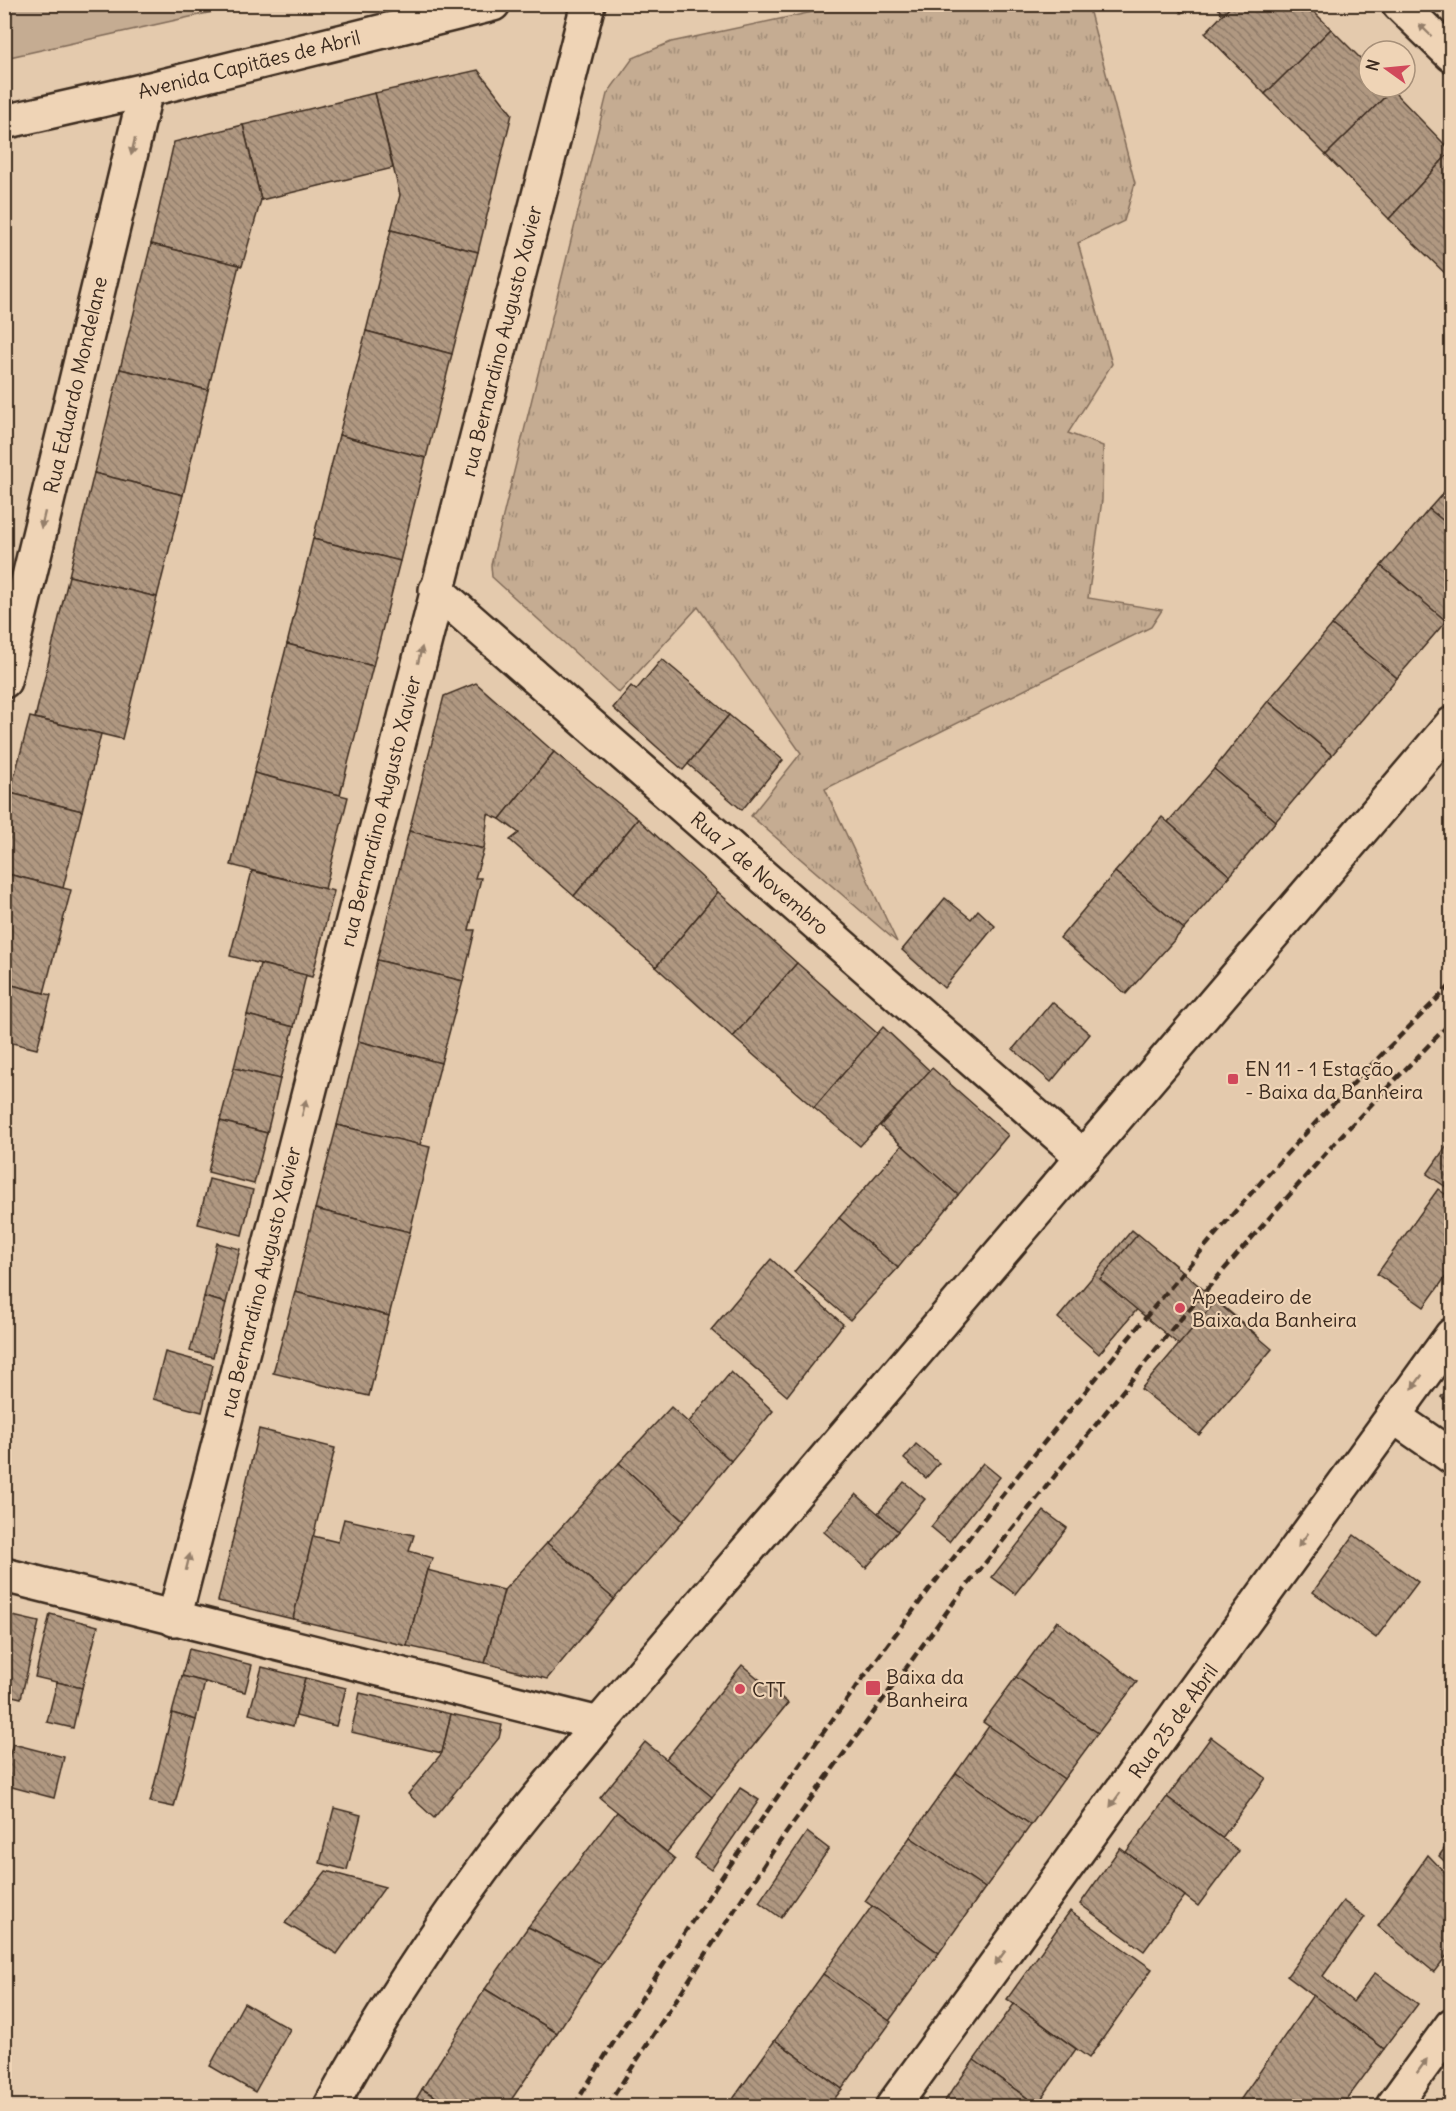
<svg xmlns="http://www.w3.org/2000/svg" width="1456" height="2111" viewBox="0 0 1456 2111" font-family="Delius,sans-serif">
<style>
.grass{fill:url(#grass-tufts);stroke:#806b58;stroke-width:1.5}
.park{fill:#c5ac92;stroke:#806b58;stroke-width:1.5}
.building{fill:url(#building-back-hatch);stroke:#3b2a1e;stroke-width:1.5}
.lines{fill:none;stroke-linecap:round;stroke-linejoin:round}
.street-casing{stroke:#3b2a1e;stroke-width:38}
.secondary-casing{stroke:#3b2a1e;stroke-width:38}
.primary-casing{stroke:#3b2a1e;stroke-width:38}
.street{stroke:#efd4b6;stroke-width:33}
.secondary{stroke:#efd4b6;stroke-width:33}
.primary{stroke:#efd4b6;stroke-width:33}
.rail{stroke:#3b2a1e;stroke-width:4.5;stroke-dasharray:9 4.5;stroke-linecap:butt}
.oneway{fill:#957f6a}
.poi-dot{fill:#d1495b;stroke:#efd4b6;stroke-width:2}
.labels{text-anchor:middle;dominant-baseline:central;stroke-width:4.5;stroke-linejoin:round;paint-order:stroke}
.street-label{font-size:20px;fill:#3b2a1e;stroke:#efd4b6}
.poi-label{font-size:20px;fill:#3b2a1e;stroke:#efd4b6;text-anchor:start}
</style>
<defs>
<pattern id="grass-tufts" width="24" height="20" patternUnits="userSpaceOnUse" patternTransform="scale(1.5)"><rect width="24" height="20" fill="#c5ac92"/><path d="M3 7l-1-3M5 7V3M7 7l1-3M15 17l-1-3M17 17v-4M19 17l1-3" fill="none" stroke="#a18c77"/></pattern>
<pattern id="building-back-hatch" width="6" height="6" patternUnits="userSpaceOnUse" patternTransform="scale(1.5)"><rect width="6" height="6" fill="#b09881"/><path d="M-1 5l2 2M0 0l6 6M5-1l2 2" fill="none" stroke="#907c69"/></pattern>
</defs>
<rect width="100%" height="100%" fill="#e4caad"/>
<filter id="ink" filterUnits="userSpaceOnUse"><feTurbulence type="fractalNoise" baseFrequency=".0167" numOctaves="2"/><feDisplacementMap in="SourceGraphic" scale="12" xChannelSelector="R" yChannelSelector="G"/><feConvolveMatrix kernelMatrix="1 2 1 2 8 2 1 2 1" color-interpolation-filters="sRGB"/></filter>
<g filter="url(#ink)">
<polygon class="grass" points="850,4 1088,5 1135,183 1124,221 1078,243 1112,364 1068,433 1103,446 1102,500 1088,598 1162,610 1151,627 825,789 897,942 751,816 801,753 698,607 619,693 492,577 491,565 607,94 633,58 671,42"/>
<polygon class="park" points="4,5 5,4 244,5 5,58"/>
<g class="building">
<polygon points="1176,4 1197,4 1181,13"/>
<polygon points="1215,4 1233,4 1223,15"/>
<polygon points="1233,4 1306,4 1331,29 1265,94 1205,33"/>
<polygon points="1331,29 1369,67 1369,87 1389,87 1392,90 1326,155 1265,94"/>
<polygon points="478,70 512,114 478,252 391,230 400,195 375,93"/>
<polygon points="1392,90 1451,151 1389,219 1326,155"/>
<polygon points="375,93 393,168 261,200 243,125"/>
<polygon points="243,125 261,200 242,266 151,244 174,142"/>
<polygon points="1451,151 1452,278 1451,279 1389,219"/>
<polygon points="391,230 478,252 452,354 366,331"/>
<polygon points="151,244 239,265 208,390 120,369"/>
<polygon points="366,331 452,354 426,458 339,435"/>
<polygon points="120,369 208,390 183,495 94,473"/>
<polygon points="339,435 426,458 400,561 313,539"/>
<polygon points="94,473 183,495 157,597 69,576"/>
<polygon points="1452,483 1452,528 1429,509"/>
<polygon points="1429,509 1452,528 1452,614 1446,621 1381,566"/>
<polygon points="313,539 400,561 373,666 287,644"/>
<polygon points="1381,566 1446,621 1397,678 1332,625"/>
<polygon points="69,576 157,597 122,739 35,718"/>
<polygon points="1332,625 1397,678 1332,755 1268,701"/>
<polygon points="287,644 373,666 340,795 254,773"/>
<polygon points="662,659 729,715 683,770 613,708 631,686 636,690"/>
<polygon points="476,683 554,752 500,819 488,814 484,849 409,831 444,696"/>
<polygon points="1268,701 1332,755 1276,821 1214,769"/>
<polygon points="729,715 783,760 742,810 688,764"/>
<polygon points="30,717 101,734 82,811 10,793"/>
<polygon points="554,752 638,819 574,896 510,840 519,833 500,819"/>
<polygon points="1214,769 1276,821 1230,876 1168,822"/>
<polygon points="254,773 348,797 325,889 231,865"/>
<polygon points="10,793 82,811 63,888 4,873 4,812"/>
<polygon points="1162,817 1230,876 1184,929 1115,872"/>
<polygon points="638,819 718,892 656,967 574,896"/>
<polygon points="409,831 484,849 475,878 481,878 469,930 475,930 463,981 377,960"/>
<polygon points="252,871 334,891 312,977 230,956"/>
<polygon points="1115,872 1184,929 1126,994 1060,938"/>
<polygon points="4,873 71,890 44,993 4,983"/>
<polygon points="718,892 797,963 733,1037 656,967"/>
<polygon points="945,898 971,919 978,910 995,926 944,988 902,950"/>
<polygon points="377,960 463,981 441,1063 358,1041"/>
<polygon points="797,963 878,1034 814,1108 733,1037"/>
<polygon points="260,964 306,975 294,1027 247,1015"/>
<polygon points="4,983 51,995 37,1049 4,1041"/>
<polygon points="1052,1002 1090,1034 1051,1082 1013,1049"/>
<polygon points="247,1015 294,1027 280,1079 234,1068"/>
<polygon points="883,1027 930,1071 860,1146 814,1108"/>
<polygon points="358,1041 441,1063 420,1145 337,1125"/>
<polygon points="234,1068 280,1079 267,1133 220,1121"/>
<polygon points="932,1068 1008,1135 958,1195 880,1126"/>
<polygon points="220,1121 267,1133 254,1184 208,1172"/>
<polygon points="337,1125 430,1147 410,1232 315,1209"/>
<polygon points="1452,1138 1452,1191 1427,1174"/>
<polygon points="902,1145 958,1195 898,1268 839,1218"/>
<polygon points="209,1179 253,1190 242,1235 198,1224"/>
<polygon points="1438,1189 1452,1199 1452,1268 1424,1307 1377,1274"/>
<polygon points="315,1209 410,1232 389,1316 295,1292"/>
<polygon points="839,1218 898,1268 850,1320 794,1272"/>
<polygon points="1132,1230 1175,1265 1099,1354 1058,1318"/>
<polygon points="1138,1234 1257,1335 1220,1379 1100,1279"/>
<polygon points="217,1243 240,1249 226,1303 204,1297"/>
<polygon points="771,1259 843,1324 787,1396 711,1330"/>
<polygon points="295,1292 389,1316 369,1396 273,1373"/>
<polygon points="204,1297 226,1303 213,1357 190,1351"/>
<polygon points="1216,1301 1272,1349 1199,1435 1141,1389"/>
<polygon points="165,1352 213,1365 202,1412 153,1399"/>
<polygon points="731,1372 773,1411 731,1461 688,1423"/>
<polygon points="1452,1383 1452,1405 1441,1397"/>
<polygon points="671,1407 731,1461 683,1521 619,1463"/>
<polygon points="259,1429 335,1448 293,1619 218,1601"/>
<polygon points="916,1444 939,1463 926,1478 904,1459"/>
<polygon points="619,1463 683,1521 614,1599 547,1543"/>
<polygon points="983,1463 1000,1477 949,1542 931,1527"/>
<polygon points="904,1482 925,1499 898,1531 878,1513"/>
<polygon points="856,1494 898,1531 866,1568 824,1532"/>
<polygon points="1044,1511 1067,1528 1015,1594 992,1577"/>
<polygon points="344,1519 414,1535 409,1551 433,1558 427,1570 407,1646 293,1619 313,1536 338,1542"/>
<polygon points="1354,1535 1418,1582 1376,1638 1313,1592"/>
<polygon points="547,1543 614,1599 547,1679 485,1663 504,1590"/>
<polygon points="427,1570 504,1590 485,1663 407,1646"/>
<polygon points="4,1614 39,1622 21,1698 4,1694"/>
<polygon points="50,1614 98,1626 82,1688 35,1677"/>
<polygon points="1057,1621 1137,1682 1098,1733 1016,1677"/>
<polygon points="189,1649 252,1665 245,1692 182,1676"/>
<polygon points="742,1665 788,1703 712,1797 666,1759"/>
<polygon points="262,1667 305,1678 293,1726 249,1714"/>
<polygon points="182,1676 205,1682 196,1720 172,1713"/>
<polygon points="1016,1677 1098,1733 1064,1779 983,1722"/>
<polygon points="305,1678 346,1688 336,1726 296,1716"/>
<polygon points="57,1682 82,1688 73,1728 47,1722"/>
<polygon points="360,1693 451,1714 442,1753 351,1732"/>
<polygon points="172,1713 196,1720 174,1807 150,1802"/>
<polygon points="451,1714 502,1725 499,1738 434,1818 408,1794 442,1753"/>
<polygon points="989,1726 1064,1779 1031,1825 956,1773"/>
<polygon points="1211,1737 1266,1778 1222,1838 1167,1797"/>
<polygon points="645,1742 712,1797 667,1852 600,1798"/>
<polygon points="13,1744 64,1757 54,1798 4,1785 4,1774"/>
<polygon points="956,1773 1031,1825 985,1888 910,1837"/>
<polygon points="740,1788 759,1800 711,1870 694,1858"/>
<polygon points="1167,1797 1239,1851 1198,1906 1126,1852"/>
<polygon points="334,1808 361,1815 347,1870 320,1863"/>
<polygon points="617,1812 675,1859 602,1964 528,1927"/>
<polygon points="807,1832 829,1849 781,1918 759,1902"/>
<polygon points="910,1837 985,1888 939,1953 865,1901"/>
<polygon points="1452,1838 1452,1869 1439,1856"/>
<polygon points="1120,1848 1185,1896 1144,1951 1080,1904"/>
<polygon points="1428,1855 1452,1880 1452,1949 1434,1972 1378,1926"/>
<polygon points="326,1871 385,1887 337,1954 285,1923"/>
<polygon points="1343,1901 1365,1917 1323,1976 1353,2002 1375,1973 1418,2004 1384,2049 1287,1976"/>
<polygon points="872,1906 939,1953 889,2021 823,1974"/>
<polygon points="1070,1911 1152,1969 1089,2058 1007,1999"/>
<polygon points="528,1927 602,1964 557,2033 485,1989"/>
<polygon points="823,1974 891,2022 842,2089 775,2040"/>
<polygon points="485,1989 557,2033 507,2106 451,2106 422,2089"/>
<polygon points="1313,1995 1384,2049 1342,2106 1236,2106"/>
<polygon points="244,2003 290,2029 255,2092 210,2066"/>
<polygon points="1014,2004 1076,2049 1037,2105 974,2060"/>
<polygon points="775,2040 842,2089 829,2106 728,2106"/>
<polygon points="974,2060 1037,2105 1036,2106 941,2106"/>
<polygon points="422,2089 451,2106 412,2106"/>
</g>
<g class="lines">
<g class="street-casing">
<g id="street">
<polyline points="1399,4 1452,55"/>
<polyline points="436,590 1083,1157"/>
<polyline points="4,681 146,90"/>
<polyline points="1393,1416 1452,1457"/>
<polyline points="4,1575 599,1724"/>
<polyline points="174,1619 588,4"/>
<polyline points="893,2106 1452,1335"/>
<polyline points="1393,2106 1452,2025"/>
</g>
</g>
<g class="secondary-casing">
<polyline id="secondary" points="4,122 146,90 493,4"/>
</g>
<g class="primary-casing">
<path id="primary" d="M331,2106C380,2016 437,1930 499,1847C531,1805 566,1765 599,1724L1452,724"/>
</g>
<use href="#street" class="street"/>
<use href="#secondary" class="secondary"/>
<use href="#primary" class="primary"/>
<g class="rail">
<path d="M574,2106C716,1874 876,1652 1047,1439C1135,1330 1224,1219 1321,1117C1364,1072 1408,1028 1452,984"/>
<polyline points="607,2106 773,1851 954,1602 1173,1328 1340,1137 1452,1021"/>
</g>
</g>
<defs><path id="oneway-solid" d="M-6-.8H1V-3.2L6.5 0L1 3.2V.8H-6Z" transform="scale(1.5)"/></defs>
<g class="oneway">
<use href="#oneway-solid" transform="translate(1425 30) rotate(-136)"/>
<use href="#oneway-solid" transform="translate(133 147) rotate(103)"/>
<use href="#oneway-solid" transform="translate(43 520) rotate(103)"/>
<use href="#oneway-solid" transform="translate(420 655) rotate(-76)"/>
<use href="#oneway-solid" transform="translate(304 1108) rotate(-76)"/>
<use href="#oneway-solid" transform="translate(1417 1382) rotate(126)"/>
<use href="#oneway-solid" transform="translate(1303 1540) rotate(126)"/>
<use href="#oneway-solid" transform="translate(188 1562) rotate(-76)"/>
<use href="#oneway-solid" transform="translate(1115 1800) rotate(126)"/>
<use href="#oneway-solid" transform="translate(1000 1958) rotate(126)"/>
<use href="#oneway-solid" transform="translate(1422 2066) rotate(-54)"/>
</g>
</g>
<g class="poi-dot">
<rect x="1227" y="1073" width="12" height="12" rx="3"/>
<circle cx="1180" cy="1308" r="6"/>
<rect x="865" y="1680" width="16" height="16" rx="3"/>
<circle cx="740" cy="1689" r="6"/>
</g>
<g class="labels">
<g class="street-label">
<text transform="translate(249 64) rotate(-14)">Avenida Capitães de Abril</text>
<text transform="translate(501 341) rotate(-76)">rua Bernardino Augusto Xavier</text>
<text transform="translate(75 385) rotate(-77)">Rua Eduardo Mondelane</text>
<text transform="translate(380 811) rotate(-76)">rua Bernardino Augusto Xavier</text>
<text transform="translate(760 873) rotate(41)">Rua 7 de Novembro</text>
<text transform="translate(260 1282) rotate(-76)">rua Bernardino Augusto Xavier</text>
<text transform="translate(1173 1721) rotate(-54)">Rua 25 de Abril</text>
</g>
<g class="poi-label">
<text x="1245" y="1068">EN 11 - 1 Estação<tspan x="1245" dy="23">- Baixa da Banheira</tspan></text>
<text x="1192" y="1296">Apeadeiro de<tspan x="1192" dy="23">Baixa da Banheira</tspan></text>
<text x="886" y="1676">Baixa da<tspan x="886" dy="23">Banheira</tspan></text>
<text x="752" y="1689">CTT</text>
</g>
</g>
<rect width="1456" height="2111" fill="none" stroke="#efd4b6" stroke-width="24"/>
<rect x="12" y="12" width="1432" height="2087" fill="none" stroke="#3b2a1e" stroke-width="2" filter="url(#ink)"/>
<g transform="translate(1387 69) rotate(285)"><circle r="28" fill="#efd4b6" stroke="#a79079" stroke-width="1.5"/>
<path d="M0-4.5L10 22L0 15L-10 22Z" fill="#d1495b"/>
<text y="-9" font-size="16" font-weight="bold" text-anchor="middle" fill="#3b2a1e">N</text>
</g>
</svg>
